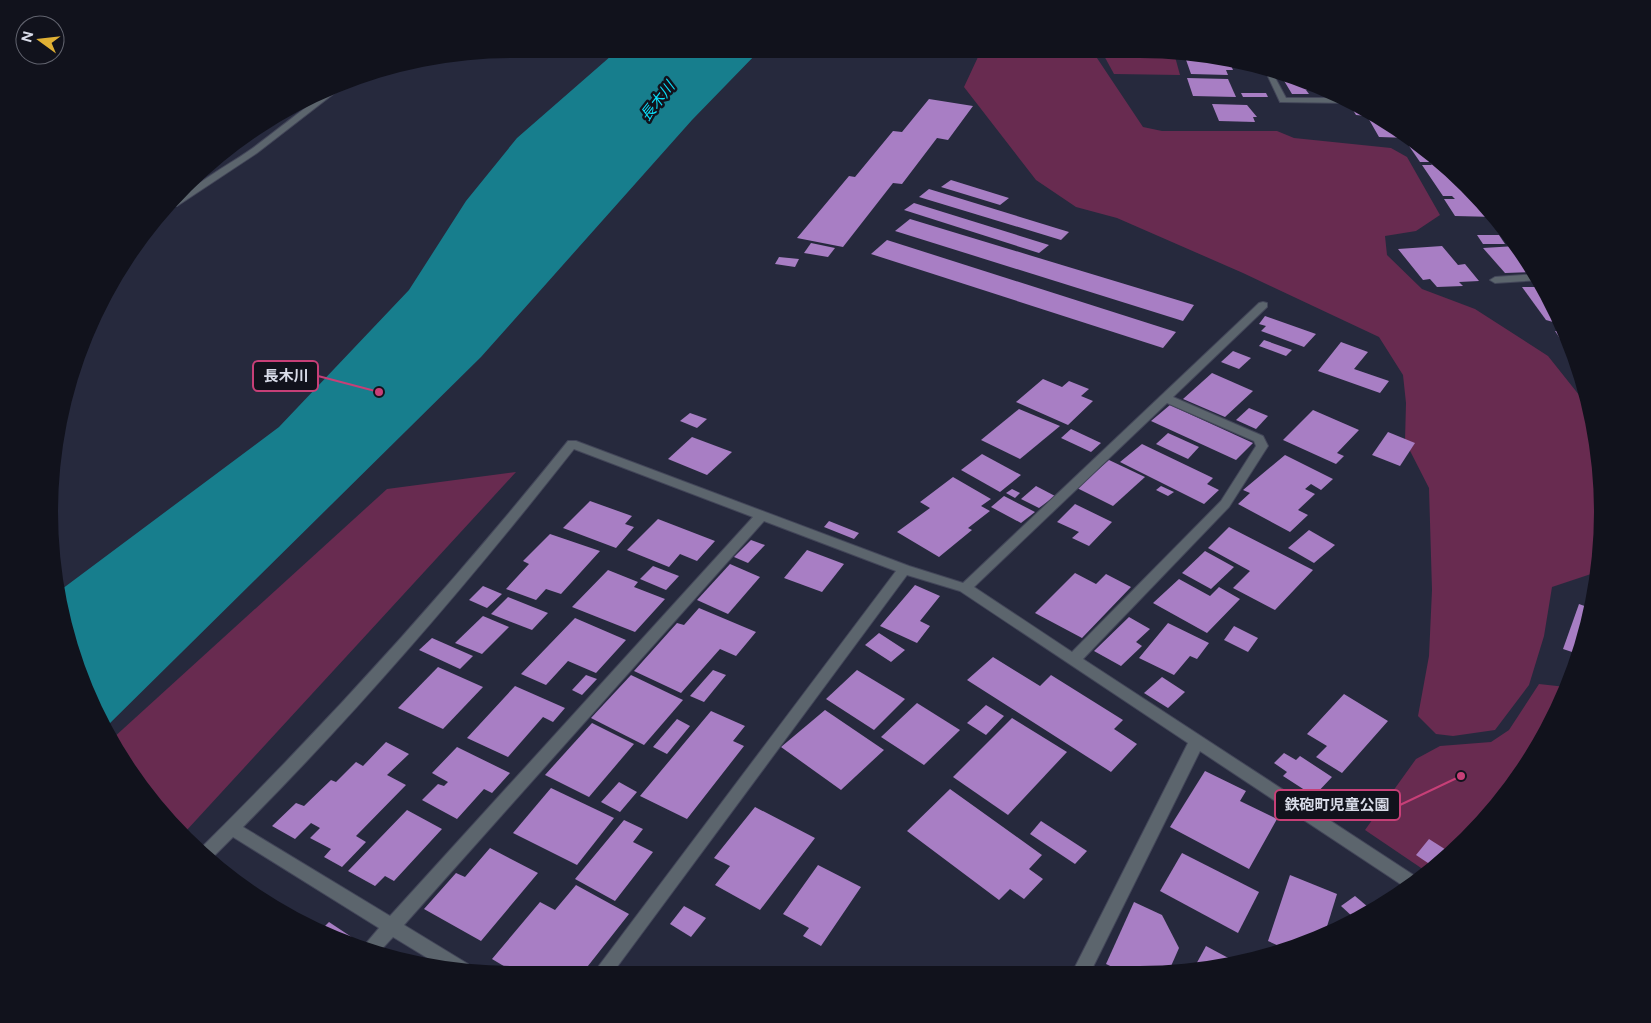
<svg xmlns="http://www.w3.org/2000/svg" width="1651" height="1023" viewBox="0 0 1651 1023" font-family="'Public Sans','Noto Sans JP',sans-serif">
<style>
.green{fill:#682b50}
.water{fill:#177e8d}
.building{fill:#a87ec4}
.lines{fill:none;stroke-linecap:round;stroke-linejoin:round}
.minor-casing{stroke:#434659;stroke-width:2}
.minor{fill:#5c656d;fill-rule:evenodd}
.labels{text-anchor:middle;dominant-baseline:central;stroke-width:5;stroke-linejoin:round;paint-order:stroke}
.water-label{font-size:15px;font-style:italic;fill:#0bdcf7;stroke:#11121c}
.leader{fill:none;stroke:#c73f77;stroke-width:2}
.callout-dot{fill:#c73f77;stroke:#11121c;stroke-width:2}
.callout{fill:#11121c;stroke:#c73f77;stroke-width:2}
.callout-label{font-size:15px;text-anchor:middle;font-weight:bold;fill:#d9dce9}
</style>
<rect width="100%" height="100%" fill="#26293d"/>
<g class="green">
<polygon points="976,51 1093,52 1143,127 1162,131 1277,131 1294,138 1391,148 1407,157 1440,215 1416,231 1385,236 1387,255 1422,289 1475,309 1548,356 1587,405 1598,451 1601,541 1596,576 1591,574 1552,587 1544,636 1529,685 1495,730 1453,736 1436,734 1418,716 1429,656 1432,590 1429,488 1405,441 1406,403 1403,375 1379,337 1243,273 1117,218 1076,207 1036,180 964,87 978,57"/>
<polygon points="1102,52 1174,53 1180,75 1114,74"/>
<polygon points="516,472 186,831 127,769 112,739 387,489"/>
<path d="M1539,684L1566,687C1540,754 1485,830 1427,872L1365,830L1416,759L1440,746L1491,742L1509,730Z"/>
</g>
<polygon class="water" points="619,49 760,50 692,120 481,357 106,727 73,660 62,589 279,427 409,290 466,201 517,138"/>
<g class="building">
<polygon points="1185,57 1220,58 1229,61 1233,70 1226,70 1228,75 1191,74"/>
<polygon points="1280,74 1308,82 1314,90 1306,90 1309,94 1292,94"/>
<polygon points="1187,78 1228,79 1236,97 1193,96"/>
<polygon points="1241,93 1266,93 1268,97 1243,97"/>
<polygon points="929,99 973,106 948,140 937,138 902,184 893,183 843,247 797,238 849,176 855,177 893,131 902,132"/>
<polygon points="1212,104 1247,105 1257,117 1253,117 1255,122 1219,121"/>
<polygon points="1350,105 1354,105 1410,138 1379,137 1367,116 1356,115"/>
<polygon points="1409,146 1423,146 1487,206 1495,217 1455,216 1444,199 1455,199 1452,196 1443,196 1422,165 1432,165 1430,162 1420,162"/>
<polygon points="951,180 1009,198 1000,205 941,187"/>
<polygon points="929,189 1069,232 1061,240 919,197"/>
<polygon points="914,203 1049,245 1039,253 904,210"/>
<polygon points="910,219 1194,305 1183,321 895,231"/>
<polygon points="1477,235 1499,235 1505,244 1483,244"/>
<polygon points="887,240 1176,332 1163,348 871,254"/>
<polygon points="811,243 835,248 828,257 804,253"/>
<polygon points="1442,246 1458,265 1465,264 1479,281 1459,282 1463,286 1437,287 1430,279 1423,280 1398,249"/>
<polygon points="1516,246 1534,272 1505,273 1483,248"/>
<polygon points="779,257 799,259 795,267 775,264"/>
<polygon points="1522,287 1543,287 1560,324 1546,320"/>
<polygon points="1265,316 1316,334 1304,347 1261,331 1266,326 1259,324"/>
<polygon points="1555,331 1563,331 1571,349 1567,349"/>
<polygon points="1264,340 1292,350 1286,356 1259,346"/>
<polygon points="1341,342 1368,352 1354,369 1389,381 1380,393 1318,371"/>
<polygon points="1233,351 1251,358 1239,369 1221,362"/>
<polygon points="1568,355 1574,355 1580,371"/>
<polygon points="1212,373 1253,391 1225,417 1183,399"/>
<polygon points="1043,379 1062,387 1069,381 1089,389 1081,396 1093,401 1068,425 1016,402"/>
<polygon points="1170,405 1253,443 1236,460 1151,421"/>
<polygon points="1249,408 1268,416 1256,429 1236,420"/>
<polygon points="1019,409 1060,426 1020,459 981,440"/>
<polygon points="1313,410 1359,430 1337,453 1344,456 1336,464 1283,440"/>
<polygon points="690,413 707,419 697,428 680,421"/>
<polygon points="1071,429 1101,443 1091,452 1061,438"/>
<polygon points="1388,432 1415,443 1400,466 1372,455"/>
<polygon points="1168,433 1199,447 1188,459 1156,444"/>
<polygon points="692,437 732,452 707,475 668,459"/>
<polygon points="1142,444 1213,478 1207,484 1219,490 1204,504 1120,462"/>
<polygon points="982,454 1021,475 1000,492 961,470"/>
<polygon points="1285,455 1333,479 1321,490 1311,484 1305,489 1315,494 1298,510 1308,515 1290,532 1238,504 1250,493 1243,490"/>
<polygon points="1109,460 1145,477 1113,506 1077,488"/>
<polygon points="953,477 991,499 981,506 990,511 968,528 972,530 939,557 897,532 930,508 920,502"/>
<polygon points="1036,486 1055,496 1039,508 1021,499"/>
<polygon points="1161,486 1174,492 1168,496 1156,490"/>
<polygon points="1012,489 1020,493 1015,498 1006,493"/>
<polygon points="1004,496 1035,512 1021,523 991,507"/>
<polygon points="590,501 632,516 625,524 634,527 616,548 563,528"/>
<polygon points="1075,504 1112,522 1089,546 1072,538 1079,532 1057,522"/>
<polygon points="658,519 715,541 697,561 680,554 669,567 627,550"/>
<polygon points="829,521 859,533 854,539 824,527"/>
<polygon points="1229,527 1313,570 1275,610 1233,588 1250,571 1208,548"/>
<polygon points="1309,530 1335,545 1314,563 1288,548"/>
<polygon points="550,534 600,551 561,594 546,589 536,600 506,589 529,564 523,561"/>
<polygon points="751,540 765,545 748,563 734,557"/>
<polygon points="807,550 844,564 822,592 784,578"/>
<polygon points="1205,551 1234,567 1211,589 1182,573"/>
<polygon points="730,564 760,577 728,614 697,600"/>
<polygon points="653,566 679,576 666,590 640,579"/>
<polygon points="608,570 638,582 634,587 665,599 635,632 572,607"/>
<polygon points="1075,573 1096,584 1106,574 1131,587 1082,638 1035,613"/>
<polygon points="1179,579 1210,596 1219,587 1240,599 1207,633 1153,603"/>
<polygon points="915,585 940,596 920,621 930,626 917,643 880,626"/>
<polygon points="483,586 502,594 487,608 469,600"/>
<polygon points="508,597 548,613 532,630 491,614"/>
<polygon points="1579,604 1590,608 1587,631 1578,654 1563,649"/>
<polygon points="699,608 756,632 736,656 720,649 681,693 634,671 677,623 684,625"/>
<polygon points="483,616 509,627 482,654 455,643"/>
<polygon points="1129,617 1150,629 1136,642 1142,646 1121,666 1094,651"/>
<polygon points="575,618 626,640 596,673 568,661 546,685 521,674"/>
<polygon points="1168,623 1209,643 1197,659 1190,656 1174,675 1139,658"/>
<polygon points="1234,626 1258,638 1248,652 1224,640"/>
<polygon points="879,633 905,650 891,662 865,645"/>
<polygon points="432,638 473,656 460,669 419,650"/>
<polygon points="993,657 1040,686 1051,675 1123,720 1114,729 1137,744 1111,772 967,680"/>
<polygon points="438,667 483,687 443,729 398,708"/>
<polygon points="713,670 726,675 704,702 690,696"/>
<polygon points="857,670 905,699 874,730 826,699"/>
<polygon points="586,675 597,679 582,695 572,690"/>
<polygon points="631,675 683,700 644,745 591,718"/>
<polygon points="1162,677 1185,692 1168,708 1144,693"/>
<polygon points="515,686 565,708 553,722 543,717 508,757 467,738"/>
<polygon points="1344,694 1388,721 1342,773 1316,757 1327,746 1307,734"/>
<polygon points="917,703 960,730 924,765 881,737"/>
<polygon points="986,705 1004,716 986,735 967,723"/>
<polygon points="825,710 884,750 841,790 781,747"/>
<polygon points="711,711 745,726 733,741 744,746 687,819 640,796"/>
<polygon points="1012,718 1067,752 1008,815 953,777"/>
<polygon points="677,719 690,726 667,754 653,747"/>
<polygon points="592,723 634,744 589,797 545,775"/>
<polygon points="386,742 409,754 387,775 406,785 356,836 366,842 342,867 324,857 331,849 310,838 320,828 311,823 295,839 272,826 296,803 304,806 331,780 336,782 356,762 363,766"/>
<polygon points="457,747 510,773 492,793 484,789 457,819 422,800 438,784 444,786 448,782 432,773"/>
<polygon points="1284,753 1296,760 1300,756 1332,777 1314,796 1283,776 1287,772 1274,763"/>
<polygon points="1205,771 1246,791 1240,801 1277,819 1249,869 1170,827"/>
<polygon points="619,782 637,792 620,812 601,802"/>
<polygon points="551,788 614,818 577,865 513,833"/>
<polygon points="950,789 1042,855 1029,869 1043,879 1024,899 1010,889 999,900 907,831"/>
<polygon points="755,807 815,838 760,910 715,885 730,866 714,858"/>
<polygon points="407,810 442,829 394,881 385,876 375,886 348,871"/>
<polygon points="624,820 643,829 633,842 653,852 615,901 575,879"/>
<polygon points="1041,821 1087,851 1075,864 1030,834"/>
<polygon points="1429,839 1451,853 1434,867 1416,855"/>
<polygon points="490,848 538,873 481,941 424,909 456,873 465,877"/>
<polygon points="1182,853 1259,892 1238,933 1160,891"/>
<polygon points="818,865 861,887 821,946 803,936 809,928 783,914"/>
<polygon points="1290,875 1337,894 1325,933 1288,950 1268,941"/>
<polygon points="576,885 629,914 584,971 512,971 492,959 540,902 555,910"/>
<polygon points="1355,896 1368,907 1354,918 1341,906"/>
<polygon points="1134,902 1162,915 1179,948 1168,973 1125,973 1106,964"/>
<polygon points="684,906 706,918 691,937 670,924"/>
<polygon points="329,922 359,942 356,945 335,939 320,931"/>
<polygon points="1206,946 1234,961 1194,968"/>
</g>
<g class="lines">
<g class="minor-casing">
<g id="minor">
<polygon points="1265,70 1272,72 1286,98 1342,98 1349,103 1280,102"/>
<path d="M341,85V88L257,153L177,206H172C194,183 224,168 250,150C281,128 308,103 341,85Z"/>
<polygon points="1536,274 1540,280 1495,283 1490,280 1495,277"/>
<path d="M1263,302L1267,303V307L1173,397L1263,436L1268,446L1229,507L1083,659L1418,878L1405,887L1200,751L1090,973H1072L1188,743L960,591L907,575L614,971H595L896,571L764,521L404,925L468,964L471,970L444,968L393,937L380,951L363,947L379,928L233,837L211,859L201,848C331,719 453,584 568,441H576L909,566L963,583L1259,303ZM1167,403L1254,441L1256,446L1221,501L1072,652L974,587ZM574,449L753,517L390,916L243,827C361,708 470,581 574,449Z"/>
</g>
</g>
<use href="#minor" class="minor"/>
</g>
<g class="labels">
<g class="water-label">
<text transform="translate(657 101) rotate(-52)">長木川</text>
</g>
</g>
<path d="M0 0H1651V1023H0ZM512 58H1140A454 454 0 0 1 1594 512V512A454 454 0 0 1 1140 966H512A454 454 0 0 1 58 512V512A454 454 0 0 1 512 58Z" fill="#11121c" fill-rule="evenodd"/>
<path class="leader" d="M379 392L318 376M1461 776L1400 805"/>
<g class="callout-dot">
<circle cx="379" cy="392" r="5"/>
<circle cx="1461" cy="776" r="5"/>
</g>
<g class="callout">
<rect x="253" y="361" width="65" height="30" rx="5"/>
<rect x="1275" y="790" width="125" height="30" rx="5"/>
</g>
<g class="callout-label">
<text x="286" y="381">長木川</text>
<text x="1337" y="810">鉄砲町児童公園</text>
</g>
<g transform="translate(40 40) rotate(285)"><circle r="24" fill="#11121c" stroke="#61636e"/>
<path d="M0-4L9 19L0 12L-9 19Z" fill="#e0b034"/>
<text y="-8" font-size="14" font-weight="bold" text-anchor="middle" fill="#d9dce9">N</text>
</g>
</svg>
